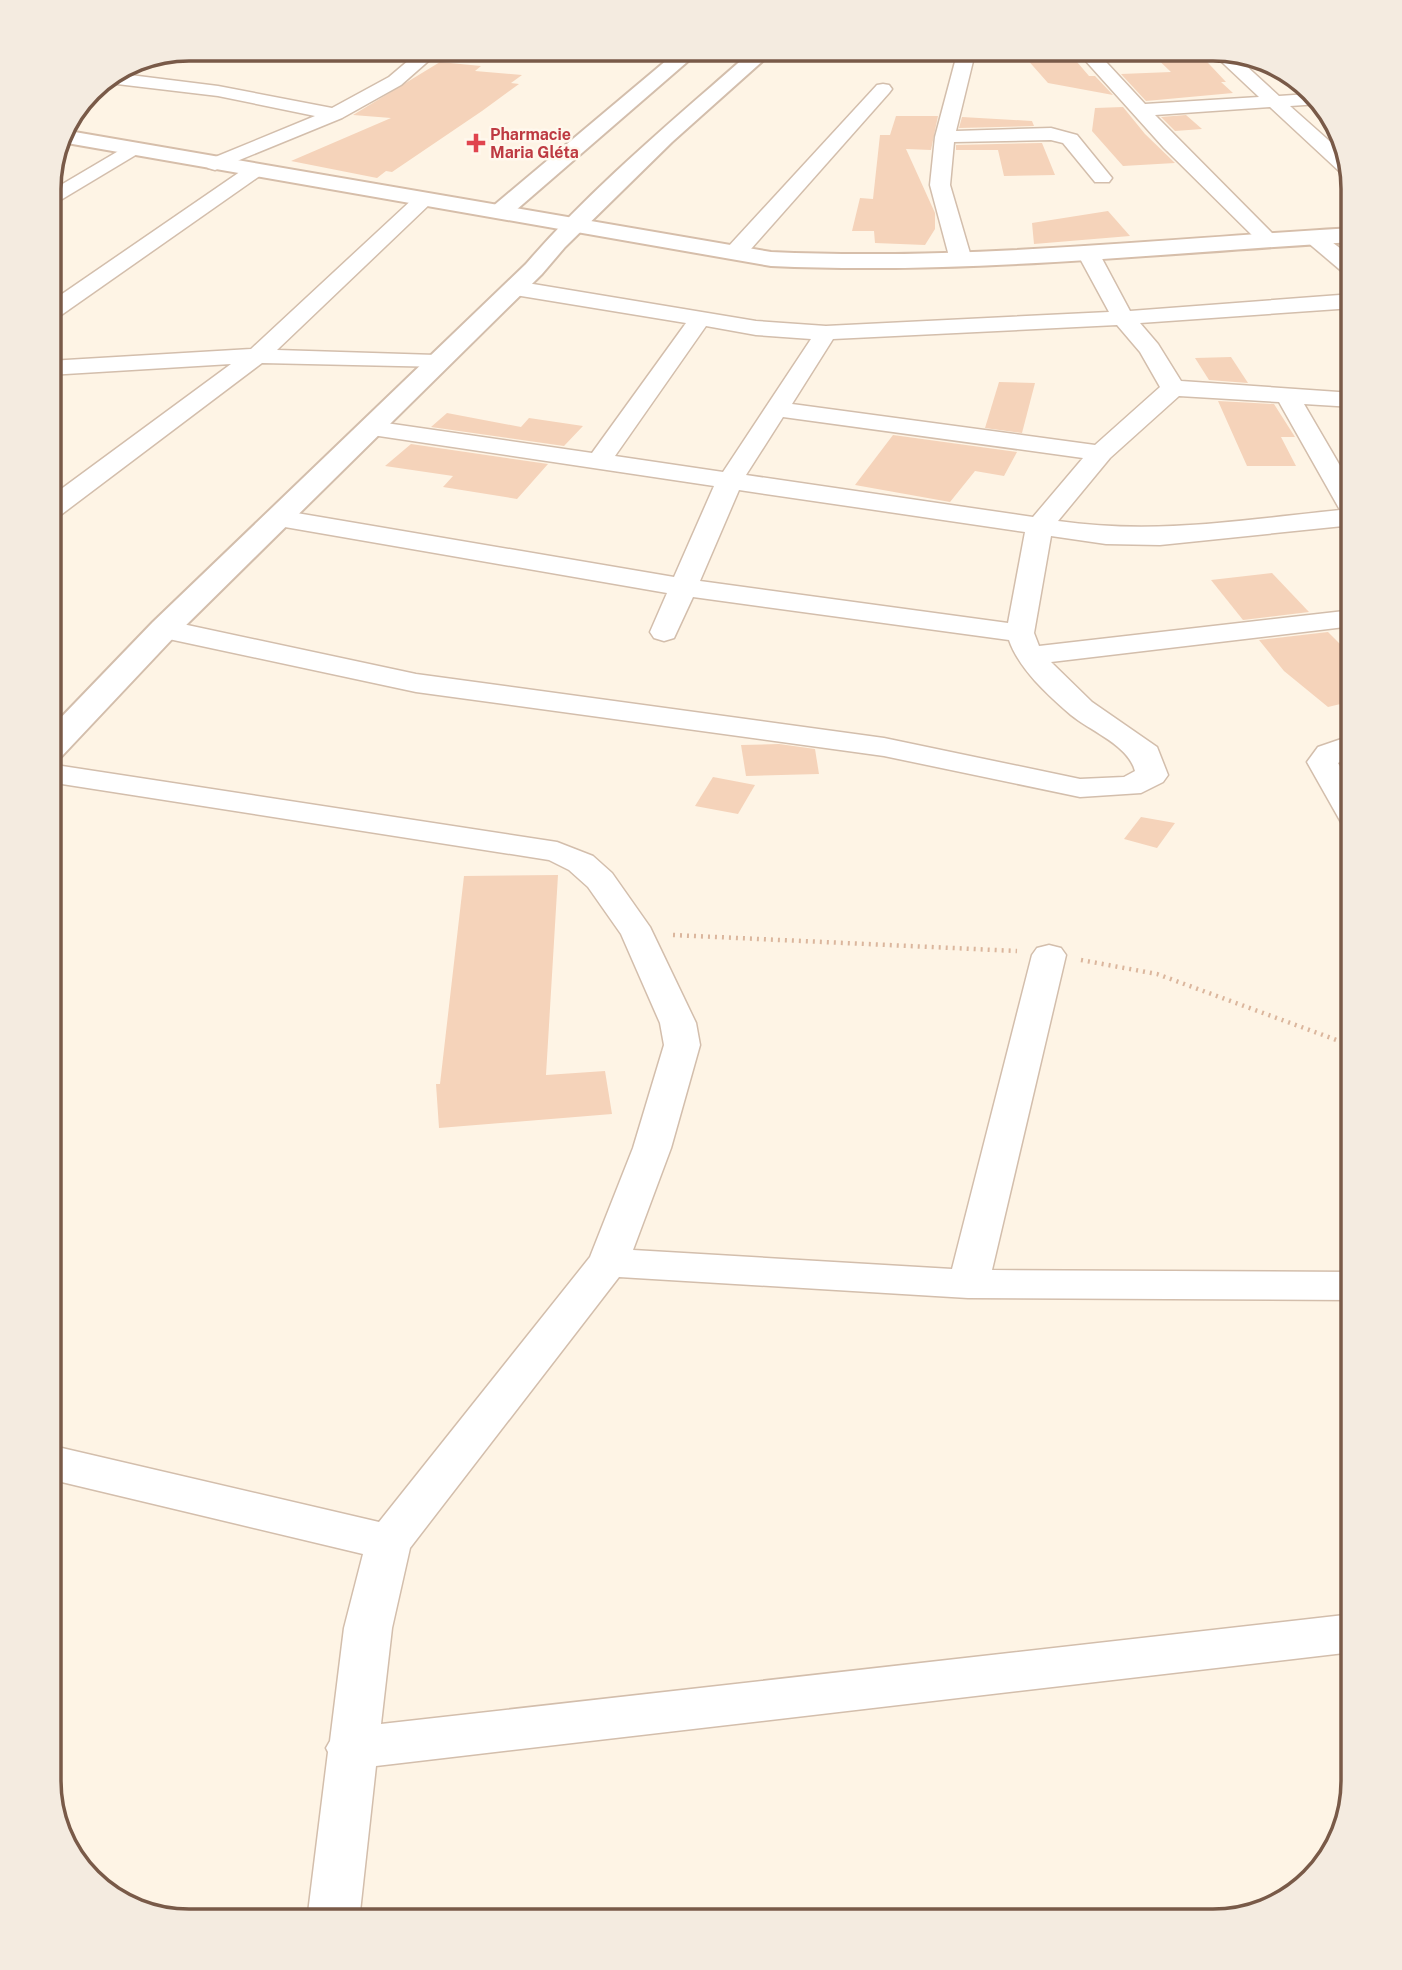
<svg xmlns="http://www.w3.org/2000/svg" width="1402" height="1970" viewBox="0 0 1402 1970" font-family="'Public Sans',sans-serif">
<style>
.building{fill:#f5d3ba}
.lines{fill:none;stroke-linecap:round;stroke-linejoin:round}
.minor-casing{stroke:#d3beac;stroke-width:3}
.tertiary-casing{stroke:#d3beac;stroke-width:4}
.secondary-casing{stroke:#d6beaa;stroke-width:4}
.path{stroke:#dbb69d;stroke-width:4.5;stroke-dasharray:2 5;stroke-linecap:butt}
.minor{fill:#fff;fill-rule:evenodd}
.tertiary{fill:#fff;fill-rule:evenodd}
.secondary{fill:#fff;fill-rule:evenodd}
.health-dot{fill:#e0444e;stroke:#fff8ed;stroke-width:2.5}
.labels{text-anchor:middle;dominant-baseline:central;stroke-width:5;stroke-linejoin:round;paint-order:stroke}
.far-health-label{font-size:16px;font-weight:bold;fill:#be3a42;stroke:#fff8ed;text-anchor:start}
.rim{fill:none;stroke:#795a48;stroke-width:3.5}
</style>
<rect width="100%" height="100%" fill="#fef4e5"/>
<g class="building">
<polygon points="1018,49 1066,49 1089,76 1095,76 1113,95 1048,83"/>
<polygon points="1147,49 1195,49 1226,82 1221,82 1233,93 1146,101 1121,74 1171,72"/>
<polygon points="440,62 481,66 475,71 522,75 511,83 519,84 482,111 392,172 386,171 377,178 291,161 391,118 353,115"/>
<polygon points="1123,107 1145,134 1175,163 1123,166 1092,131 1095,108"/>
<polygon points="1186,115 1202,129 1175,131 1161,117"/>
<polygon points="896,116 938,116 931,150 906,149 935,213 935,229 925,245 875,243 874,231 852,231 860,198 873,199 880,135 890,135"/>
<polygon points="962,117 1032,121 1034,126 959,128"/>
<polygon points="1042,143 1055,175 1004,176 998,150 956,150 956,145"/>
<polygon points="1108,211 1130,236 1034,244 1032,223"/>
<polygon points="1231,357 1248,383 1209,380 1195,358"/>
<polygon points="999,382 1035,383 1022,433 985,428"/>
<polygon points="1218,401 1274,404 1295,437 1281,437 1296,466 1247,466"/>
<polygon points="447,413 521,427 529,418 583,426 564,446 431,427"/>
<polygon points="893,435 1017,452 1004,476 975,471 950,502 855,485"/>
<polygon points="411,444 548,464 517,499 443,487 453,476 385,466"/>
<polygon points="1272,573 1309,612 1243,620 1211,580"/>
<polygon points="1328,632 1353,657 1353,701 1328,707 1284,671 1259,640"/>
<polygon points="779,744 815,749 819,774 746,776 741,745"/>
<polygon points="713,777 755,785 738,814 695,806"/>
<polygon points="1141,817 1175,823 1157,848 1124,839"/>
<polygon points="558,875 546,1075 605,1071 612,1114 439,1128 436,1084 440,1084 464,876"/>
</g>
<g class="lines">
<g class="minor-casing">
<g id="minor">
<polygon points="422,49 442,49 401,85 342,118 215,170 208,168 205,164 208,160 315,116 218,96 100,82 114,73 218,86 332,108 389,77"/>
<polygon points="949,49 968,49 974,57 956,131 1051,128 1077,135 1112,178 1109,182 1095,182 1063,143 1051,140 954,142 950,185 972,260 961,266 950,260 930,185 935,137 956,58"/>
<polygon points="1075,49 1094,49 1145,104 1259,97 1208,49 1231,52 1279,96 1309,94 1319,104 1290,106 1344,154 1349,173 1340,172 1270,107 1155,115 1279,240 1275,244 1261,244 1164,148"/>
<polygon points="883,84 889,85 892,89 889,93 743,258 727,258 724,253 727,248 877,85"/>
<polygon points="132,143 142,149 139,153 49,207 49,192"/>
<polygon points="254,165 261,167 264,171 261,175 57,318 49,320 49,303 247,167"/>
<polygon points="424,193 434,199 431,203 277,350 436,355 444,357 448,362 444,367 262,363 58,517 49,519 49,498 231,364 49,375 49,361 251,349 417,195"/>
<polygon points="1313,231 1320,233 1353,258 1353,275 1345,274 1306,241 1303,237 1306,233"/>
<path d="M1088,247L1099,253L1130,311L1353,294V308L1140,323L1158,344L1181,381L1353,393V407L1304,404L1353,488V525L1160,545L1106,544L1051,536L1034,633L1039,646L1353,610V626L1051,662L1092,702L1157,747L1168,775L1163,782L1141,793L1080,797L884,756L416,692L164,638L154,635L150,629L154,623L164,620L416,674L884,738L1080,779L1124,777L1135,771C1128,745 1092,732 1071,715C1048,695 1019,669 1009,640L693,597L674,638L664,641L654,638L650,632L667,593L279,526L270,524L266,518L270,512L279,510L674,577L714,486L372,435L363,433L360,428L363,423L372,421L592,453L686,323L515,295L504,288L507,283L515,281L756,321L826,326L1109,312L1077,253ZM1117,325L1140,352L1160,387L1095,445L792,404L833,339ZM706,326L756,335L811,339L723,472L615,456ZM1179,396L1279,402L1340,510C1244,520 1154,535 1058,521L1110,458ZM783,417L1083,458L1033,517L746,475ZM739,490L1025,532L1008,623L700,581Z"/>
<polygon points="1353,735 1353,755 1338,763 1353,789 1353,827 1342,824 1307,762 1318,747"/>
<polygon points="49,764 557,842 593,856 612,873 650,927 696,1023 700,1045 671,1148 633,1250 952,1269 1032,955 1037,948 1049,945 1061,948 1066,955 992,1270 1353,1272 1353,1300 968,1298 619,1277 410,1548 392,1628 381,1724 1353,1614 1353,1652 376,1766 359,1921 307,1921 328,1752 326,1748 330,1741 344,1628 363,1554 49,1479 49,1445 379,1522 590,1257 633,1148 664,1045 660,1023 621,934 588,887 569,870 549,860 49,782"/>
</g>
</g>
<g class="tertiary-casing">
<g id="tertiary">
<polygon points="680,49 702,49 508,217 492,217 489,212 492,207"/>
<path d="M754,49H776L672,142L565,247L542,274L175,636L61,757L49,760V730L153,622L526,264C594,185 676,118 754,49Z"/>
</g>
</g>
<g class="secondary-casing">
<path id="secondary" d="M63,130L771,252C966,261 1159,239 1353,228V242C1159,253 966,275 771,266L61,142Z"/>
</g>
<g class="path">
<polyline points="673,935 1017,951"/>
<polyline points="1081,960 1157,974 1353,1046"/>
</g>
<use href="#minor" class="minor"/>
<use href="#tertiary" class="tertiary"/>
<use href="#secondary" class="secondary"/>
</g>
<path class="health-dot" d="M472.5 132.5h7v7h7v7h-7v7h-7v-7h-7v-7h7z"/>
<g class="labels">
<g class="far-health-label">
<text x="490" y="134">Pharmacie<tspan x="490" dy="18">Maria Gléta</tspan></text>
</g>
</g>
<path d="M0 0H1402V1970H0ZM189 61H1213A128 128 0 0 1 1341 189V1781A128 128 0 0 1 1213 1909H189A128 128 0 0 1 61 1781V189A128 128 0 0 1 189 61Z" fill="#f4ebe0" fill-rule="evenodd"/>
<path class="rim" d="M189 61H1213A128 128 0 0 1 1341 189V1781A128 128 0 0 1 1213 1909H189A128 128 0 0 1 61 1781V189A128 128 0 0 1 189 61Z"/>
</svg>
